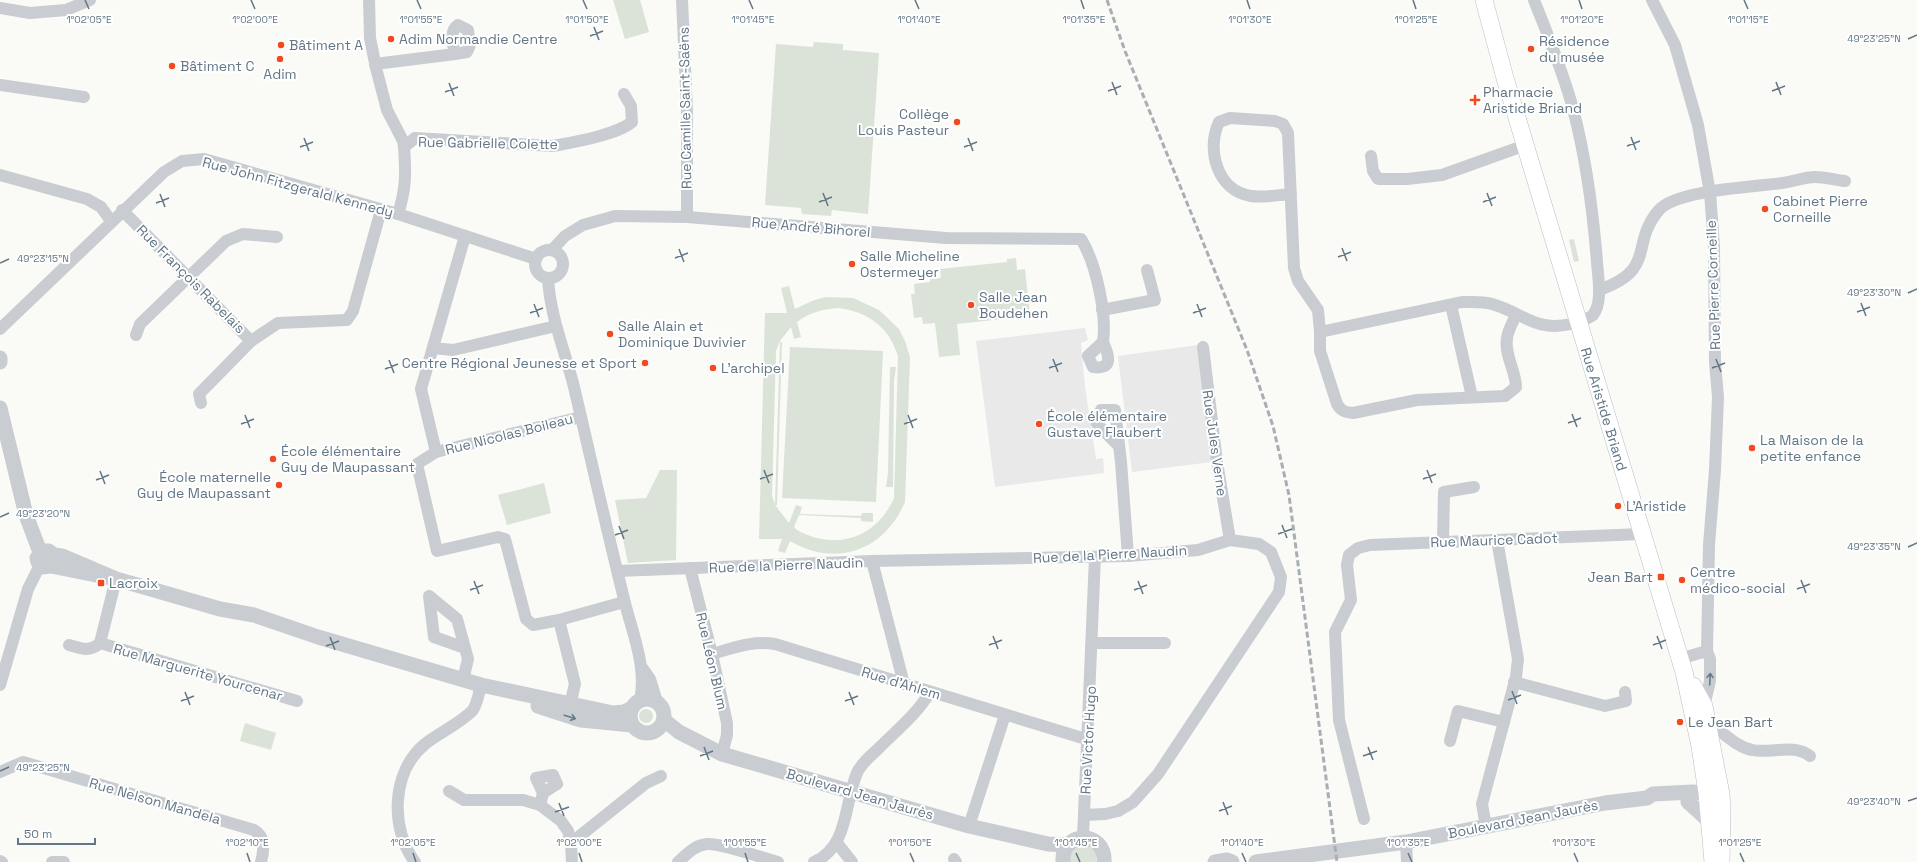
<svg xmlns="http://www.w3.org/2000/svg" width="1917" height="862" viewBox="0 0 1917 862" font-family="'Space Grotesk',sans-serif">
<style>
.built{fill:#e8e9e8}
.green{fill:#dbe2d8;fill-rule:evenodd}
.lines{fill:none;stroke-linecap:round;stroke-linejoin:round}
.secondary-casing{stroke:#b9bfc4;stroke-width:18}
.minor{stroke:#c9cdd1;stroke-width:12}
.tertiary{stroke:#c9cdd1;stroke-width:15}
.secondary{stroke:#fff;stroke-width:17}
.rail{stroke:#a7aeb4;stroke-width:3;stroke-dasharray:6 3;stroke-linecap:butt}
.oneway{stroke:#677a89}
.ticks{fill:none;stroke:#627685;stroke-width:1.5}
.poi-dot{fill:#f24a1f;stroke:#fff;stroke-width:1.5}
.labels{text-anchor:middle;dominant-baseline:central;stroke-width:4;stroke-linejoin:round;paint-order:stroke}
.poi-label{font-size:14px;fill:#627685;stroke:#fff;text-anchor:start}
.street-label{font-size:14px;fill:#627685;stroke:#fff}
.ticks-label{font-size:10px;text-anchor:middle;fill:#627685;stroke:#fff;stroke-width:4;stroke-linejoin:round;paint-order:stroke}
</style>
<rect width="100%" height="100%" fill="#fafaf7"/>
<g class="built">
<polygon points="1085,328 1088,340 1081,343 1085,387 1096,459 1103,458 1104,473 995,487 976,341"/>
<polygon points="1198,345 1212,462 1132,472 1118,356"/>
</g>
<g class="green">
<polygon points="613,0 640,0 649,32 625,39"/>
<polygon points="814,42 843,44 843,50 879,53 868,214 832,210 831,216 802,214 801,208 765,205 776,44 813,47"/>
<polygon points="1574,239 1579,261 1574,262 1569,240"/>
<polygon points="1016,258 1017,270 1025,269 1030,316 957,324 960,355 939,357 935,323 923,324 922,317 914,318 911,294 915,294 914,284 930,282 930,279 941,278 940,269 1007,262 1007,259"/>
<path d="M789,286L795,309L812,301L825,297L853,298L879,310L899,329L905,341L910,357L905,502C884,551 836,568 790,541L785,553L778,551L782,539H759L765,313H787L781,288ZM839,308C868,312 889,327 898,356L894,498C876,539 835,551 797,530L794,527L799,515L861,518V521L873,522V513H862L861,516L800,514L802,507L796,505L789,523L775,505H777L782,342H780L775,504L772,496L776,351L780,341L791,327L794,339L801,337L797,322C810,312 823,309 839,308Z"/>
<polygon points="790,347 883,351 876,502 782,498"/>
<polygon points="890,367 896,367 894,381 893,487 886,487 888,473"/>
<polygon points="660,470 677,470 676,560 628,563 615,500 646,498"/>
<polygon points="544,483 551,513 507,525 498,495"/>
<circle cx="646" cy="716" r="7"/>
<polygon points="245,723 276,733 271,750 240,741"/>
<polygon points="1087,844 1096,851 1096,862 1070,862 1070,856 1075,846"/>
</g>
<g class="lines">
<g class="secondary-casing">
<g id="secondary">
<polyline points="1484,0 1505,78 1684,672 1700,746 1707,793 1713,862"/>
<polyline points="1693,686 1704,706 1721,794 1722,812 1721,861"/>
</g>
</g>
<g class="minor">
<polyline points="369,0 370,38 376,68 387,110 403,141 404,147"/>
<polyline points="682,0 687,111 687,217"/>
<polyline points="1652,0 1675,45 1698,125 1710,193 1714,246 1715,362 1718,397 1715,470 1709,545 1707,651 1710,659 1710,681 1704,706"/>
<polyline points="0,8 30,13 66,10 90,0"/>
<path d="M375,64L455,54L467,52L470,45L468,30L458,25C449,31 453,44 455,54"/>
<polyline points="0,85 84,97"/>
<polyline points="1371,156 1373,171 1378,179 1407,179 1442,175 1526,145"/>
<polyline points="0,175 87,199 101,207 111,221"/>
<path d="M1291,194C1278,195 1263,198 1251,196C1217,191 1206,149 1219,122L1230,118L1275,121L1283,124L1288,133L1294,268L1298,281L1318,310L1320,332L1462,302C1472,302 1482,301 1492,304C1524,313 1534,332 1571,324C1578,322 1587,320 1593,315C1603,302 1598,278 1597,262C1593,211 1586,158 1573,109C1563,71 1548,36 1534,0"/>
<polyline points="122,210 251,341 199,394 201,403"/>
<path d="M398,214C406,189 406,174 404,147L415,138L553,146C574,142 616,135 632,122L631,106L624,94"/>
<circle cx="549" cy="264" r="14"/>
<path d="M552,250L565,236L583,225L615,216L687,217L946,238L1081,239C1096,263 1107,314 1103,342"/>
<path d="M548,278C550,316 565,351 574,387C591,459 607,531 625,603C633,635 647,667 640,701"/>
<path d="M1599,290C1658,269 1629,245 1659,210C1676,190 1754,187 1782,183C1792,182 1804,177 1815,177C1825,177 1835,180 1845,181"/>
<polyline points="1451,305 1472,397"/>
<polyline points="1102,310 1155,300 1147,270"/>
<polyline points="0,329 164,172 182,161 204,159 398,214 536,259"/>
<path d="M1320,332V351L1337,404C1341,411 1345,412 1353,413L1417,400L1505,396L1516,387C1516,371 1504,355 1507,338C1508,330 1513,322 1516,315"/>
<polyline points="136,335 140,324 226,241 243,234 277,237"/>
<polyline points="251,341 278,323 347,320 353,311 381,210"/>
<path d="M1103,342C1109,355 1114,370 1093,367L1088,356Z"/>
<polyline points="1203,347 1217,462 1230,540"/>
<polyline points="433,348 453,350 556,326"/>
<polyline points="581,417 436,452 417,464 437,551 498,537 505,539 526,619 533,625 559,620 624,602"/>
<polyline points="1119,446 1097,424 1101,410 1115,410 1121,462 1128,556"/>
<polyline points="436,452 421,389 465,236"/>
<polyline points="1443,542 1444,492 1474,487"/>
<polyline points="872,561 904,684"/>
<polyline points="690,568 712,654 727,723 727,735 722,754"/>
<polyline points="618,571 872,561 1128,556 1198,550 1230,540 1259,544 1271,552 1281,577 1279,592 1158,774 1133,802 1118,811 1105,814 1084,815"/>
<polyline points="559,620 575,684 570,705"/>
<polyline points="100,643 297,701"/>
<polyline points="1092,643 1165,643"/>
<path d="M69,645C82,649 90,652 100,643L116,579"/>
<path d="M712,654C733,648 753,640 775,644L1089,740"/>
<polyline points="1679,659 1707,651"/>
<polyline points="643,669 650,679 657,702"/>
<polyline points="463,680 468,659 465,648 434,637 429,596 457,619 465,648"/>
<polyline points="1514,682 1605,706 1626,701 1625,692"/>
<polyline points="0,685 28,589 40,565"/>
<path d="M1707,723C1722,730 1735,747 1752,750C1771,754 1794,743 1810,756"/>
<polyline points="1450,741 1458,711 1504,722"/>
<path d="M0,772L23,762L254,830C266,837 264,850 261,862"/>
<polyline points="449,791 464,800 523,800 540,805 561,821 568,831 571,843 572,862"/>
<polyline points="540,805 543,793 557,784 553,775 536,778 543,793"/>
<polyline points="1364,819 1339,720 1335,632 1351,600 1347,565 1349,555 1358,548 1370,545 1642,534"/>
<polyline points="969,826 1005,715"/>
<polyline points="1486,826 1482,804 1516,677 1518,659 1497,540"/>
<polyline points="1083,837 1095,557"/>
<polyline points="1406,842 1407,862"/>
<polyline points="571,843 646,783 661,776"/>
<polyline points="837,843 852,862"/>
<polyline points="954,859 956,862"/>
<polyline points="0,861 2,862"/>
<polyline points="52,862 64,862"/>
<path d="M415,862C390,829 391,772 425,744C439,733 459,724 472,711C477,706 479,692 481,685"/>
<path d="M678,862C687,854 695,845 707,844C722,843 762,858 778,862"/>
<path d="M814,862C849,847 844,803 857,773C861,763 872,755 879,748C897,730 917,714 930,692"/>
</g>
<g class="tertiary">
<polyline points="0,358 0,362"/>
<polyline points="0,408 26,515 40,552"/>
<polyline points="116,579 62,556 54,555 49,551 43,551 37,558 38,562 42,567 51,566 116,579 220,609 254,615 318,637 481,685 613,713 624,712 631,709"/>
<circle cx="647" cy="716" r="17"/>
<polyline points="538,706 581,720 632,725"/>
<polyline points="664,720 679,732 722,754 969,826 1048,844 1068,845"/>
<polyline points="1688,802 1708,820"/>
<path d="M1063,862C1061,830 1106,830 1104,862"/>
<polyline points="1215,862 1227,860 1232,862"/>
<polyline points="1256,862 1406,842 1605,803 1647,798 1653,794 1692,792 1707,793"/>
</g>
<use href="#secondary" class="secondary"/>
<polyline class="rail" points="1107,0 1125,51 1247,350 1273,426 1289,495 1337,862"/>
</g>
<defs><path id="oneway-shaft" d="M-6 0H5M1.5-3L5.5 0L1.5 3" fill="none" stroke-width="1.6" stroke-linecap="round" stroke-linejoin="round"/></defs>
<g class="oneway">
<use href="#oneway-shaft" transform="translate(1710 679) rotate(-87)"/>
<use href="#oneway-shaft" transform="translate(570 717) rotate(18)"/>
</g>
<path class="ticks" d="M85,0L89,9M251,0L255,9M417,0L421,9M583,0L587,9M749,0L753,9M915,0L919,9M1081,0L1084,9M1247,0L1250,9M1413,0L1416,9M1579,0L1582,9M1744,0L1748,9M594,27L599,40M590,36L603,31M1908,39L1917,35M1112,82L1117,95M1776,82L1781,95M449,83L454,96M1108,91L1121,86M1772,91L1785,86M445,92L458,87M1631,137L1636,150M304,138L309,151M968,138L973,151M1627,146L1640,141M300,147L313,142M964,147L977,142M823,193L828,206M1487,193L1492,206M160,194L165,207M819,202L832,197M1483,202L1496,197M156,203L169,198M1342,248L1347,261M679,249L684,262M1338,257L1351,252M675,258L688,253M0,263L9,259M1908,293L1917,289M1861,303L1866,316M534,304L539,317M1197,304L1202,317M1857,312L1870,307M530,313L543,308M1193,313L1206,308M1053,359L1058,372M1716,359L1721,372M389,360L394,373M1049,368L1062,363M1712,368L1725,363M385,369L398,364M1572,414L1577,427M245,415L250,428M908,415L913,428M1568,423L1581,418M241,424L254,419M904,424L917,419M764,470L769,483M1427,470L1432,483M100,471L105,484M760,479L773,474M1423,479L1436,474M96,480L109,475M0,517L9,513M1282,525L1287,538M619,526L624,539M1278,534L1292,529M615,535L628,530M1908,547L1917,543M1801,580L1806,593M474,581L479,594M1138,581L1143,594M1797,589L1810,584M470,590L483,585M1134,590L1147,585M993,636L998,649M1657,636L1662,649M330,637L335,650M989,645L1002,640M1653,645L1666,640M326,646L339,641M1512,691L1517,704M185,692L190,705M849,692L854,705M1508,700L1521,695M181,701L194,696M845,701L858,696M704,747L709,760M1368,747L1373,760M700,756L713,751M1363,756L1377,751M0,771L9,767M1908,801L1917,798M1223,802L1228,815M559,803L564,816M1219,811L1232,806M555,812L569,807M247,853L250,862M413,853L416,862M579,853L582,862M745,853L748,862M910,853L914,862M1076,853L1080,862M1242,853L1246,862M1408,853L1412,862M1574,853L1578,862M1740,853L1744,862"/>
<g class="poi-dot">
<circle cx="391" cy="39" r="4"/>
<circle cx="281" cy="45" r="4"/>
<circle cx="1531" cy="49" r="4"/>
<circle cx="280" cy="59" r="4"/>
<circle cx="172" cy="66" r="4"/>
<path d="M1473 94h4v4h4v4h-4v4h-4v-4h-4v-4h4z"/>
<circle cx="957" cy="122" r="4"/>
<circle cx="1765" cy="209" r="4"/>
<circle cx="852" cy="264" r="4"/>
<circle cx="971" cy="305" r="4"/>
<circle cx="610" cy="334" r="4"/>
<circle cx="645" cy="363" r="4"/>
<circle cx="713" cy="368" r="4"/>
<circle cx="1039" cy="424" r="4"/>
<circle cx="1752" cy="448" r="4"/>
<circle cx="273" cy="459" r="4"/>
<circle cx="279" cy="485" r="4"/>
<circle cx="1618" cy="506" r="4"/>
<rect x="1657" y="573" width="8" height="8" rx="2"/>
<circle cx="1682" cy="580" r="4"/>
<rect x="97" y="579" width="8" height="8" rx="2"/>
<circle cx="1680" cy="722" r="4"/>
</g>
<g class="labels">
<g class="poi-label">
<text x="399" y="39">Adim Normandie Centre</text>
<text x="1539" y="41">Résidence<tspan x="1539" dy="16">du musée</tspan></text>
<text x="289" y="45">Bâtiment A</text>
<text x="180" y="66">Bâtiment C</text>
<text x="280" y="74" text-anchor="middle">Adim</text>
<text x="1483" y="92">Pharmacie<tspan x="1483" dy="16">Aristide Briand</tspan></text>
<text x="949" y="114" text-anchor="end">Collège<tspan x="949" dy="16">Louis Pasteur</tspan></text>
<text x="1773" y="201">Cabinet Pierre<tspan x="1773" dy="16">Corneille</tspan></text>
<text x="860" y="256">Salle Micheline<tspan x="860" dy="16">Ostermeyer</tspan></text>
<text x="979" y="297">Salle Jean<tspan x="979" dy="16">Boudehen</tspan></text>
<text x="618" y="326">Salle Alain et<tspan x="618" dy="16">Dominique Duvivier</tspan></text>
<text x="637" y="363" text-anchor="end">Centre Régional Jeunesse et Sport</text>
<text x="721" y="368">L'archipel</text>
<text x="1047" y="416">École élémentaire<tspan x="1047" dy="16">Gustave Flaubert</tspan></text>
<text x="1760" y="440">La Maison de la<tspan x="1760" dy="16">petite enfance</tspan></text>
<text x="281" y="451">École élémentaire<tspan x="281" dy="16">Guy de Maupassant</tspan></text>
<text x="271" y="477" text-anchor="end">École maternelle<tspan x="271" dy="16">Guy de Maupassant</tspan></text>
<text x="1626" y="506">L'Aristide</text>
<text x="1690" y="572">Centre<tspan x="1690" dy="16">médico-social</tspan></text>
<text x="1653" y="577" text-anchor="end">Jean Bart</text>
<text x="109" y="583">Lacroix</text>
<text x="1688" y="722">Le Jean Bart</text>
</g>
<g class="street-label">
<text transform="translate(685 108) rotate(-91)">Rue Camille Saint-Saëns</text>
<text transform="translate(488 143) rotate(1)">Rue Gabrielle Colette</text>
<text transform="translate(298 187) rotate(15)">Rue John Fitzgerald Kennedy</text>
<text transform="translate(811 227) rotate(5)">Rue André Bihorel</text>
<text transform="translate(191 279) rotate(45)">Rue François Rabelais</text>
<text transform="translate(1713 285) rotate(-92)">Rue Pierre Corneille</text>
<text transform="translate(1604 409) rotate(73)">Rue Aristide Briand</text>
<text transform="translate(509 434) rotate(-14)">Rue Nicolas Boileau</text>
<text transform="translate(1215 443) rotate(82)">Rue Jules Verne</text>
<text transform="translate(1494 540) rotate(-2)">Rue Maurice Cadot</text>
<text transform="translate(1110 554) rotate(-3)">Rue de la Pierre Naudin</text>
<text transform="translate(786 565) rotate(-2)">Rue de la Pierre Naudin</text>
<text transform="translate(712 661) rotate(77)">Rue Léon Blum</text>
<text transform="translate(198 672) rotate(16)">Rue Marguerite Yourcenar</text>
<text transform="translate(901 683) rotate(17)">Rue d'Ahlem</text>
<text transform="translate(1088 740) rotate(-87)">Rue Victor Hugo</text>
<text transform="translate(860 794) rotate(16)">Boulevard Jean Jaurès</text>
<text transform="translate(155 801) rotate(16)">Rue Nelson Mandela</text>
<text transform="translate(1523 819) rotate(-11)">Boulevard Jean Jaurès</text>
</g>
</g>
<g class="ticks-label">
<text x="89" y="23">1°02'05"E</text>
<text x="255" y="23">1°02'00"E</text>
<text x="421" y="23">1°01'55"E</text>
<text x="587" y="23">1°01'50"E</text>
<text x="753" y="23">1°01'45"E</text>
<text x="919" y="23">1°01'40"E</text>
<text x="1084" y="23">1°01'35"E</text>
<text x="1250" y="23">1°01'30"E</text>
<text x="1416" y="23">1°01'25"E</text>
<text x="1582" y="23">1°01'20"E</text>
<text x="1748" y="23">1°01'15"E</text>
<text x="1874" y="42">49°23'25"N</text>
<text x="43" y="262">49°23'15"N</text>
<text x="1874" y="296">49°23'30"N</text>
<text x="43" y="517">49°23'20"N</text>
<text x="1874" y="550">49°23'35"N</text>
<text x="43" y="771">49°23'25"N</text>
<text x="1874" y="805">49°23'40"N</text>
<text x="247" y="846">1°02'10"E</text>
<text x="413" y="846">1°02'05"E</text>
<text x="579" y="846">1°02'00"E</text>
<text x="745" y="846">1°01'55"E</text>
<text x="910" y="846">1°01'50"E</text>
<text x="1076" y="846">1°01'45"E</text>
<text x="1242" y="846">1°01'40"E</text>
<text x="1408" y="846">1°01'35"E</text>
<text x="1574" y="846">1°01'30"E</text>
<text x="1740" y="846">1°01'25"E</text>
</g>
<path d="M18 838v6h77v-6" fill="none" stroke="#627685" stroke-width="2"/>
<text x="24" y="838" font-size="12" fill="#627685" stroke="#ffffff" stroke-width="3" paint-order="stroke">50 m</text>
</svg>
